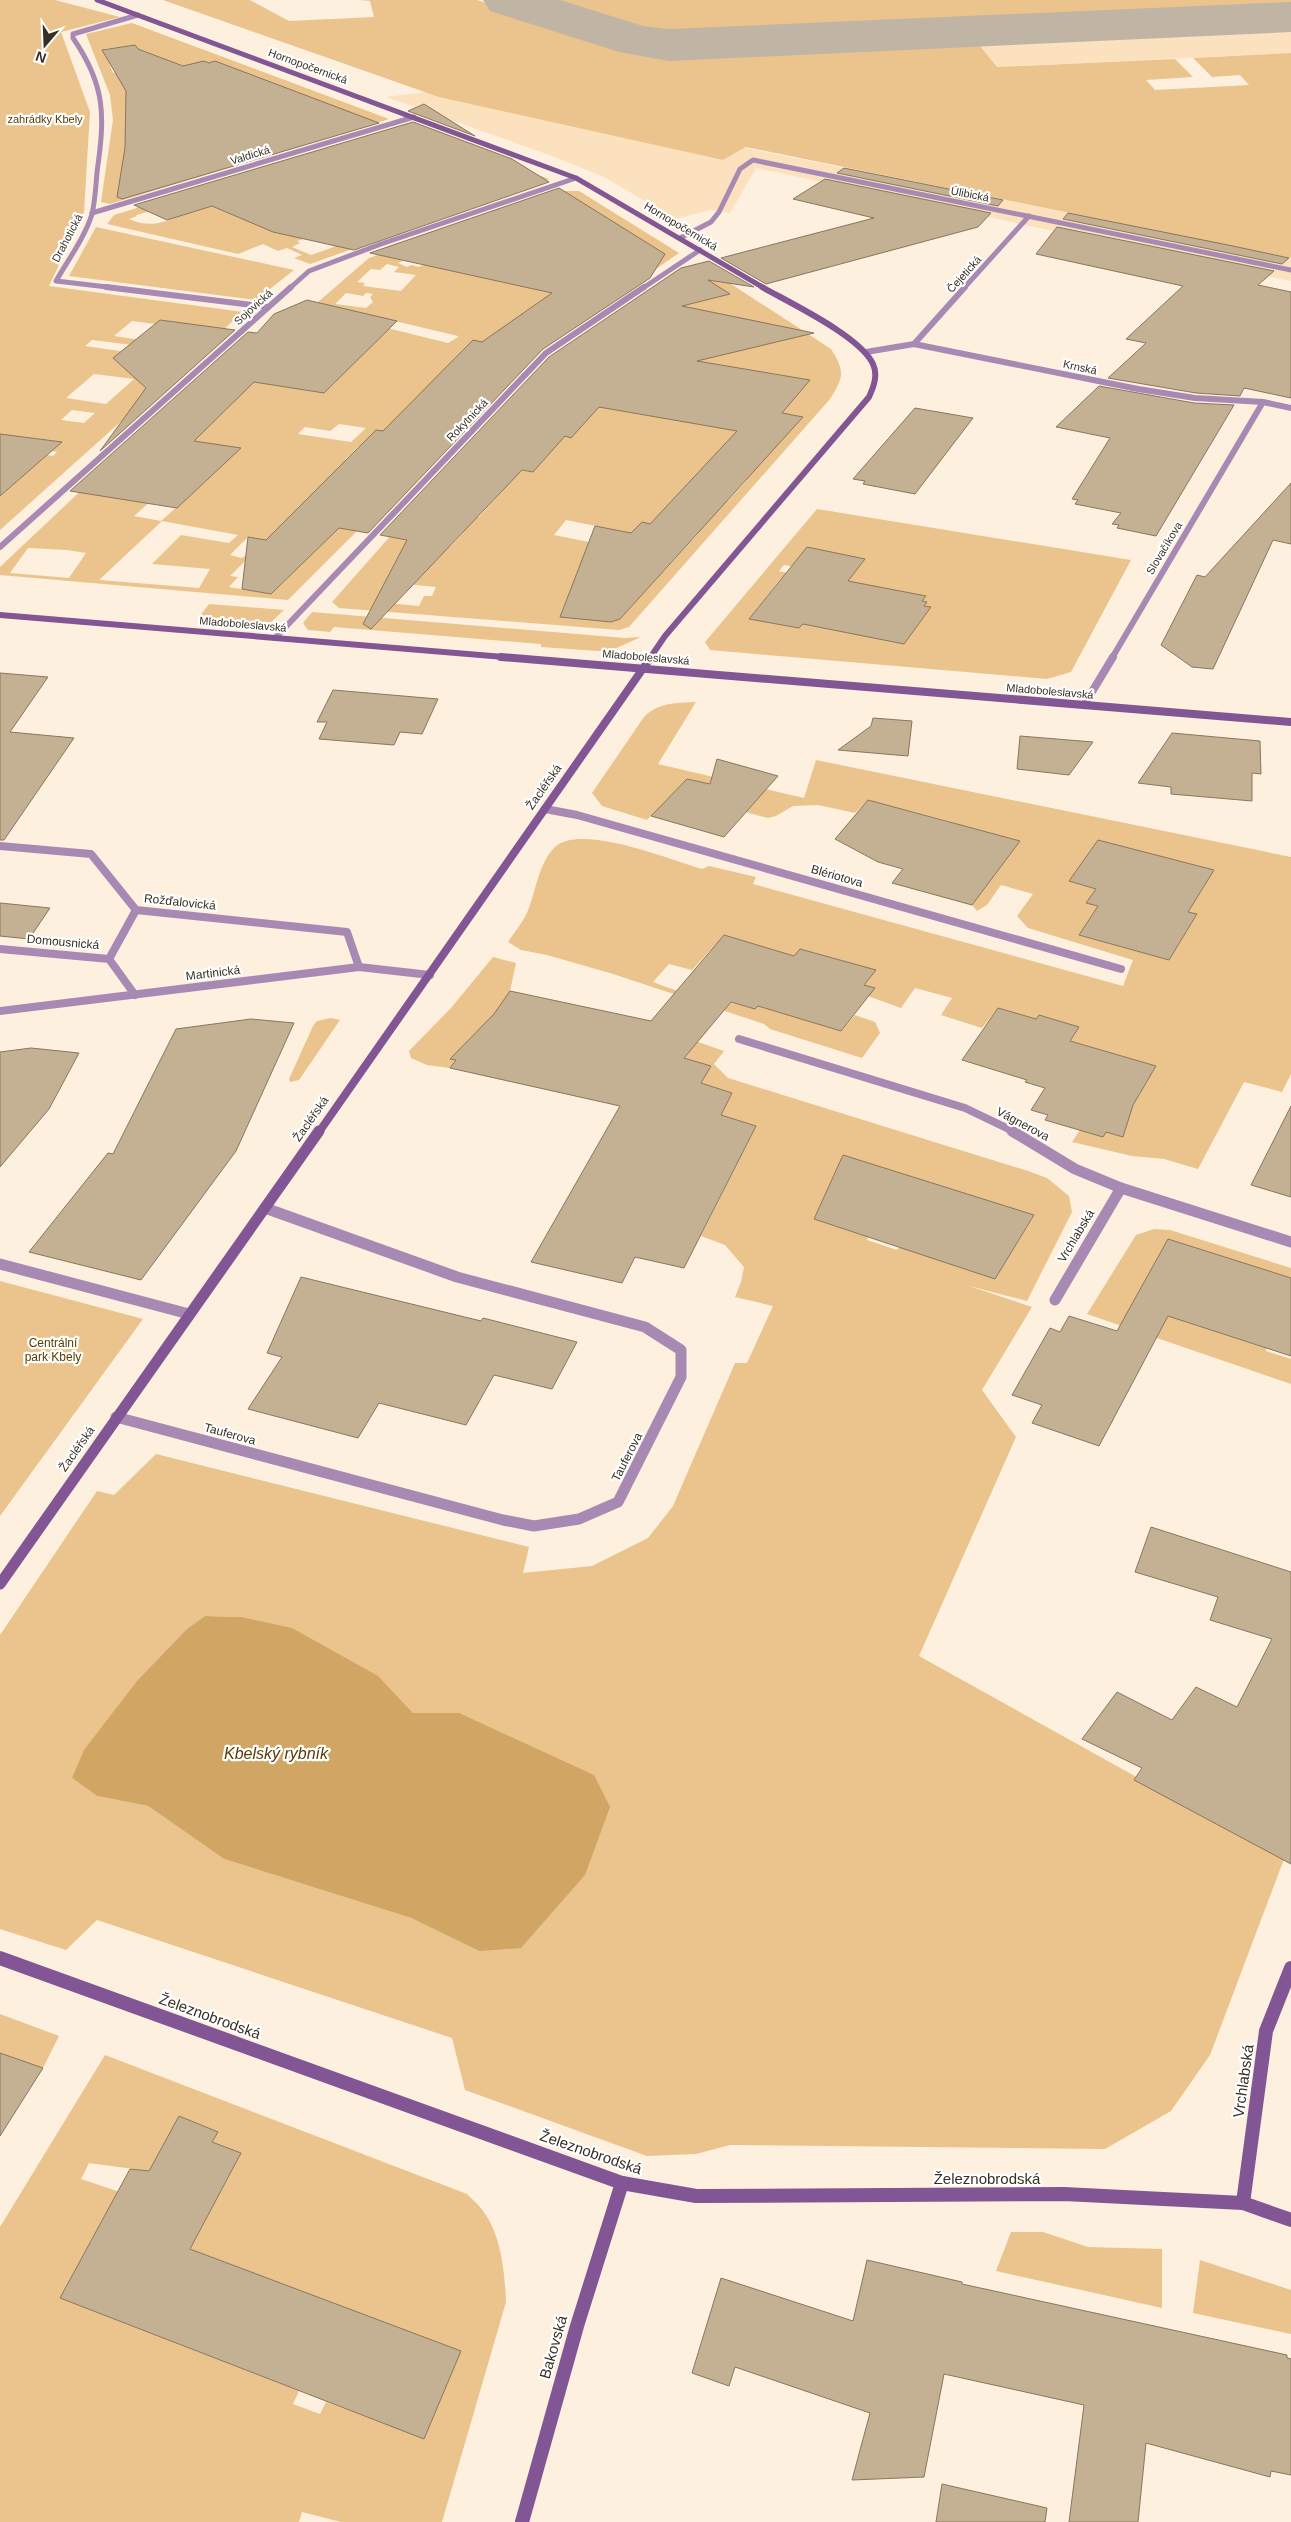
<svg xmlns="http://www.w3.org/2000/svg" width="1291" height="2522" viewBox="0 0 1291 2522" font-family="Helvetica,sans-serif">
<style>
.built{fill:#fbe1bd}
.green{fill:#ebc38c;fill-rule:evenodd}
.water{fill:#d1a563}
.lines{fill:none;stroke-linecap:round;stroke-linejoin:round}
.taxiway{fill:#c0b4a4;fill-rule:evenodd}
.building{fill:#c4b093;stroke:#89765c}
.street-far3{stroke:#a789b4;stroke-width:5}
.street-far2{stroke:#a789b4;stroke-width:6}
.street-far1{stroke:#a789b4;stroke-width:8}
.street{stroke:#a789b4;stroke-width:11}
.secondary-far4{stroke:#825694;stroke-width:5}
.secondary-far3{stroke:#825694;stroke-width:6}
.secondary-far2{stroke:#825694;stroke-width:8}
.secondary-far1{stroke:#825694;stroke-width:11}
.secondary{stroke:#825694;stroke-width:14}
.labels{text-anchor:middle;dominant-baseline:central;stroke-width:4.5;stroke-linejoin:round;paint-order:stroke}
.far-street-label{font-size:11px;fill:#372f24;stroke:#fff}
.far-park-label{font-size:11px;fill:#583b03;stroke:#fff}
.street-label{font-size:12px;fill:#372f24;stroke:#fff}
.park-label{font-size:12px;fill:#583b03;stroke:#fff}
.near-street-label{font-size:15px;fill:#372f24;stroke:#fff}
.near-water-label{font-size:16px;font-style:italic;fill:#593b04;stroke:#fff}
</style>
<rect width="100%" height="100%" fill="#fdf0de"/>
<g class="built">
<polygon points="1291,25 1291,53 996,67 975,40"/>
<polygon points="425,92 723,160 745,148 1291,258 1291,281 756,168 730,213 710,210 676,219 604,177 552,156 386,97"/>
</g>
<g class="green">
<path d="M0,0H55L120,17L61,32L90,112L84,212L49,286L243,312L0,530V496L25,474L0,446L10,454L42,459L47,455L53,456L57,452L52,451L61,443L0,440ZM160,320L196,325L147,341L114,336L132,321L155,324ZM92,340L141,346L134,353L85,346ZM94,374L134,379L106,404L66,398ZM72,410L95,413L84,423L61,420Z"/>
<polygon points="163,0 250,0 289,21 374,17 370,1 359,0 477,0 645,55 975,40 997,67 1175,59 1193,77 1146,80 1155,90 1249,85 1240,75 1212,77 1193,58 1291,53 1291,258 746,147 723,160 439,97"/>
<polygon points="538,0 1291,0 1291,10 721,37 664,36 623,28"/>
<path d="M132,23L389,119L110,204L101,202L113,120L110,95L86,34ZM134,45L138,49L168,61L113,73L109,63L118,60L105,55L104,49Z"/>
<path d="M407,125L549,179L310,264L294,258L302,255L287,248L278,251L263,244L238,254L107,224L114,215ZM162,208L180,216C161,223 149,228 129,219L137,216L136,215ZM371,234L311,255L292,247L300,243L297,241L306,238Z"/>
<path d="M562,191H579L679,253L536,352L288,600L0,575V567L235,345L311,308L369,258ZM392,257L440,259L418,267L412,265L407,267L398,263L403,261ZM387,264L399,267L394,272L416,275L401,291L363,286L365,283L357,282L371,269L380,270ZM346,293L363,296L366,293L373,294L370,297L373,302L366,308L335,304ZM382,318L458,336V337L448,343L375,325ZM322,374L335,383L324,393L304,390ZM339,424L366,428L351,442L298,434L305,427L330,431ZM359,446L376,449L357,462L345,460ZM160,493L187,498L161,521L134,516ZM162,521L238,535L229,543L181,535L152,564L210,569L199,588L99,580ZM248,537L267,540L251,556L246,555L242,558L230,555ZM28,548L67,550L86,553L69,578L10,573ZM244,562L295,571L271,594L229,587L238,577L230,576Z"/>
<polygon points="96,227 294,270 256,300 69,276"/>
<path d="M708,269L831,349C845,371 844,377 830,399L629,627L619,630L339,608L332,602L408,516ZM773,324L798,337L773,343L766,325ZM765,372L810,380L798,393L758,380ZM536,411L571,437L519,429ZM547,456L533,472L485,465ZM732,477L747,480L728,501L714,498ZM468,482L505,488L479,517L471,516L457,532L463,533L450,547L413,541ZM566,520L631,533L689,532L698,534L660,575L615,566L624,549L554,535ZM385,582L436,587L432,596H424L419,606L375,602ZM567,598L620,601L634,604L620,619L613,621L560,617Z"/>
<path d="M817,509L1131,560L1071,672L1047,679L710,650L705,642ZM807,547L865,559L855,572L843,570L835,579L925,596L922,601L927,602L924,606L931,607L904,644L803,624L799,628L749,619L781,578L787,579L792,574L779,571L784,565L797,567L796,561Z"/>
<polygon points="209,604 284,610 268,625 262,626 199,617"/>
<polygon points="312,612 625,638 641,637 612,650 598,651 541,647 541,644 334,627 330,632 308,630 303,623"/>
<path d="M696,702L658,764L804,798L816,760L1291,857V1074L1282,1092L1244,1082L1198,1169L1164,1159L1132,1156L1072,1142L1080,1130L1103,1137L1106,1132L1123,1137L1129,1118L1126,1117L1156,1066L1070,1041L1079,1027L1039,1015L1036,1019L998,1008L982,1028L941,1015L952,998L915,988L901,1008L868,996L874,988L864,985L875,970L801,949L794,956L724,935L692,970L669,964L653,982C685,996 721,999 755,1009L758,1006L841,1031L855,1015L875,1022L880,1033L862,1058L770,1029L764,1024L613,974L547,955L521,950L508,942C514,933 522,923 527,913C536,892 538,864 555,847C581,823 671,860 702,869L709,866L756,877L753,884L1123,986L1133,960L1028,928L1017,916L1033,894L1001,885L987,905L977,911L972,905L1017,845L945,820L868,800L855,813L818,805L793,806L776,816L768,818L745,812L710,784L687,779L647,820L602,806L592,793L644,717C659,702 676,703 696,702ZM1098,840L1214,870L1188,912L1197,915L1169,960L1079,935L1098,906L1087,903L1096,889L1069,881Z"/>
<polygon points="493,957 516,963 510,991 495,1014 451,1059 456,1060 450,1068 427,1065 411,1058 409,1051 451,1008"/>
<polygon points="331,1018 340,1020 299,1080 290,1082 289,1079 313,1026 317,1021"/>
<path d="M675,1034L724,1051L714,1064L728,1078L1028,1171L1047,1178L1069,1196L1072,1212L1027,1301L966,1285L1032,1307L982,1390L1016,1437L919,1656L1284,1859L1210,2055L1171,2111L1105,2149L730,2145L696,2154L647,2156L465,2090L452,2038L97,1920L66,1950L0,1929V1635L97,1491L114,1495L156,1454L529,1547L523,1573L592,1566L648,1538L673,1506L735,1363H747L773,1306L735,1297L741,1282L744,1267L725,1245L701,1236L756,1126L721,1115L732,1093L701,1083L711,1066L633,1043ZM843,1155L1034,1216L995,1279L899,1247L897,1250L867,1240L868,1237L814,1219ZM205,1616L241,1617L377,1676L413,1713H459L479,1951L411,1918L224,1859L148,1806L97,1796L72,1778L188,1628Z"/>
<polygon points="1154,1229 1170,1230 1291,1268 1291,1278 1168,1239 1132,1304 1266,1348 1266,1351 1291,1359 1291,1384 1087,1314 1136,1235"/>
<polygon points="0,1281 143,1319 0,1516"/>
<polygon points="0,2014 59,2036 43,2068 0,2053"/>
<path d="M105,2055L467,2194C472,2199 479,2205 483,2211C501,2234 505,2274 506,2302L442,2522H341L302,2512L299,2522H0V2227ZM179,2116L218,2132L212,2142L241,2153L190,2249L461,2351L424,2438L326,2402L320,2414L293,2404L299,2391L60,2298L105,2215L123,2221L135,2197L81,2179L89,2163L149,2171Z"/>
<polygon points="1011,2232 1043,2232 1088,2247 1162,2249 1162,2308 996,2271"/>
<polygon points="1200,2260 1291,2290 1291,2334 1193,2313"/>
</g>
<polygon class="water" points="205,1616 241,1617 292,1628 378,1676 413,1713 459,1713 594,1775 610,1807 585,1875 521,1948 479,1951 411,1918 224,1859 148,1806 97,1796 72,1778 84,1750 137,1681 188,1628"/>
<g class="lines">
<polygon class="taxiway" points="483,0 560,0 643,26 669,29 1291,2 1291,32 669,61 619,52 490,11"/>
</g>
<g class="building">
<polygon points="135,45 138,49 183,66 204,61 209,63 215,61 379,123 122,199 117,197 125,148 126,91 102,50"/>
<polygon points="424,104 475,136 408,111"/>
<polygon points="413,122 512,159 549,182 354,250 273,232 212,206 167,220 134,205"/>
<polygon points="844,168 909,181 1003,200 998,206 837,173"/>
<polygon points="825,179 991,213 978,227 766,284 721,258 874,218 793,199"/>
<polygon points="559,188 665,254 650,278 543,349 368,533 339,528 271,594 242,589 248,537 266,540 376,430 383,431 473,340 482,342 552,293 370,253"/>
<polygon points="1068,213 1228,245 1289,258 1282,264 1063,219"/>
<polygon points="1057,227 1274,271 1258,285 1291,292 1291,398 1244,388 1240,396 1196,393 1108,378 1146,343 1126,339 1183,286 1036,254"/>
<polygon points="709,261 754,287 708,280 730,294 682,306 814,333 697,361 810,380 782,413 803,417 620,619 611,622 560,617 595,526 631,533 642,522 650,524 737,431 599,407 571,438 565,436 533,472 522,470 371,629 363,624 407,540 380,535 549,357 681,268"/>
<polygon points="307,300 397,321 324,393 254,382 194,441 241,448 177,508 70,491 248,332 257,333 274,314"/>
<polygon points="160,320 235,330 100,451 146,388 113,358"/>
<polygon points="1099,386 1194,403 1234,405 1156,536 1117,528 1119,525 1112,524 1121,513 1075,504 1078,500 1072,499 1110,438 1056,427"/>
<polygon points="915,408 973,418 915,494 863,484 865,481 853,479"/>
<polygon points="0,434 62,442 0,496"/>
<polygon points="1291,483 1291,544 1273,540 1213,669 1192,667 1161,645 1197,575 1205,577"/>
<polygon points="807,547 865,559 848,581 926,596 922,601 927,602 924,606 931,607 904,644 803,624 799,628 749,619"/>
<polygon points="0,673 48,677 10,732 74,738 4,840 0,840"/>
<polygon points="333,690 438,699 422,734 400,732 394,745 319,739 327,722 317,722"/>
<polygon points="873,718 912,721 908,756 838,750 871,726"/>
<polygon points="1172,733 1260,741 1261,774 1252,773 1252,801 1171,794 1171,787 1138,783"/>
<polygon points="1020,736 1093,742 1069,775 1017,769"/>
<polygon points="717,759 778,776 724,837 651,816 687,779 710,784"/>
<polygon points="868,800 1020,841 972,905 892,883 903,869 878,862 835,839"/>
<polygon points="1098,840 1214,870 1188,912 1197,914 1169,960 1079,935 1098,906 1086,903 1096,889 1069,881"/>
<polygon points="0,903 50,908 29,939 0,936"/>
<polygon points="724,935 794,956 800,949 876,970 864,985 875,988 841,1031 758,1006 755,1009 731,1002 684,1058 711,1066 701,1083 732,1093 721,1115 756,1126 684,1268 635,1257 622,1283 531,1262 620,1106 450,1068 456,1060 450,1059 494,1014 510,991 651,1021"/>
<polygon points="998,1008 1036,1019 1039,1015 1079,1027 1070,1041 1156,1066 1133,1105 1123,1137 1106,1132 1103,1137 1045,1120 1048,1115 1031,1110 1045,1088 1025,1082 1027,1080 962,1060"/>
<polygon points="251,1019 294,1023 236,1151 141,1280 29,1252 108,1153 113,1154 176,1029"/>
<polygon points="31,1048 79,1053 49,1109 0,1167 0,1052"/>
<polygon points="1291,1106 1291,1197 1251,1185"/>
<polygon points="843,1155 1034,1215 995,1279 814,1219"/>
<polygon points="1168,1239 1291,1278 1291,1356 1168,1316 1099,1446 1032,1423 1042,1405 1012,1395 1050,1328 1060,1332 1069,1316 1117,1331"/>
<polygon points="301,1277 481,1321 483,1318 577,1342 552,1389 494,1375 466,1425 379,1403 358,1438 248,1409 282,1357 267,1353"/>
<polygon points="1151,1527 1291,1572 1291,1864 1134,1780 1142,1768 1082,1739 1117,1692 1172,1720 1196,1687 1237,1707 1272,1639 1210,1620 1218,1597 1135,1572"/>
<polygon points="0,2053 43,2068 0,2136"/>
<polygon points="179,2116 218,2132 212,2142 241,2153 190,2249 461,2351 424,2439 60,2298 130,2169 149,2171"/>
<polygon points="867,2260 962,2282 962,2284 1287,2355 1287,2358 1291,2359 1291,2475 1271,2471 1270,2477 1146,2443 1138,2522 1069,2522 1084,2405 944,2374 924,2477 852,2480 870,2413 735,2367 729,2386 692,2373 721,2278 853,2321"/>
<polygon points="942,2484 1047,2508 1045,2522 936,2522"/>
</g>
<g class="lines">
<g class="street-far3">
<polyline points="92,213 414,117"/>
<polyline points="680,238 711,222 719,212 740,169 753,160 1291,270"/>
<path d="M116,288L56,281C68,260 85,237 92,214C95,201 96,186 97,172C105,116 106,86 73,38V34L138,15"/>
<polyline points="290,288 309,271 381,244 576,178"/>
<polyline points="643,288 700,250"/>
<polyline points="964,288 1029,216"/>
</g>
<g class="street-far2">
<polyline points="106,287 268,307"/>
<polyline points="914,344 965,287"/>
<polyline points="866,352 914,344 1138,389 1195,398 1263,402 1291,408"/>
<polyline points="0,547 291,287"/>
<polyline points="276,637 546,353 644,287"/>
<polyline points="1112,658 1263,402"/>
</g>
<g class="street-far1">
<polyline points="1084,705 1113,657"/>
<polyline points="545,809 577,815 1121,969"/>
<polyline points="0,846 91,854 136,910 347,932 359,967"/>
<polyline points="0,949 109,959 135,995"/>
<polyline points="109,959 136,910"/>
<polyline points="0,1011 359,967 430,975"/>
<polyline points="739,1039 965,1108 1015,1132"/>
</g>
<g class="street">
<polyline points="1012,1131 1075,1169 1121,1188 1291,1242"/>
<polyline points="0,1264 189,1314"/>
<polyline points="1055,1300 1121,1188"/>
<polyline points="116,1417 503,1520 534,1526 579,1519 618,1502 681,1377 681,1350 645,1327 457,1277 265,1208"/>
</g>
<polyline class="secondary-far4" points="97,0 576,178 764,288"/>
<g class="secondary-far3">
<polyline points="0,615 516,658"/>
<path d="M650,658L665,636L869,397C874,386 878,375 873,364C860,336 790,303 762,287"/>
</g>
<g class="secondary-far2">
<polyline points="501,657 1291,722"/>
<polyline points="319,1132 651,657"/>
</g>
<polyline class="secondary-far1" points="0,1584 319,1131"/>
<g class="secondary">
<polyline points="0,1958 622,2183 696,2196 1064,2194 1243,2203 1291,2220"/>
<polyline points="1243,2203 1266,2031 1291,1968"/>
<polyline points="522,2522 577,2326 622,2183"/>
</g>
</g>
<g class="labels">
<g class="far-street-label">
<text transform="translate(308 66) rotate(20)">Hornopočernická</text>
<text transform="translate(250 155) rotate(-17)">Valdická</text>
<text transform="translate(970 194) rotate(11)">Úlibická</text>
<text transform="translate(681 226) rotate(31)">Hornopočernická</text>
<text transform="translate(67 238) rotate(-62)">Drahotická</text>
<text transform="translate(964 274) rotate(-48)">Čejetická</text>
<text transform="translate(253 307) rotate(-42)">Sojovická</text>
<text transform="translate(1080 367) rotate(12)">Krnská</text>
<text transform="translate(467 420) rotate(-46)">Rokytnická</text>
<text transform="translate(1164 548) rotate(-59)">Slovačíkova</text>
<text transform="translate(243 624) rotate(5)">Mladoboleslavská</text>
<text transform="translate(646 657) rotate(5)">Mladoboleslavská</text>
<text transform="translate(1050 691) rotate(5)">Mladoboleslavská</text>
</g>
<g class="far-park-label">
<text x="45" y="119">zahrádky Kbely</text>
</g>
<g class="street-label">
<text transform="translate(544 787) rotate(-55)">Žacléřská</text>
<text transform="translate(837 876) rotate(16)">Blériotova</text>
<text transform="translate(180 902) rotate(6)">Rožďalovická</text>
<text transform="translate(63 942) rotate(5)">Domousnická</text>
<text transform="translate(213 973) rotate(-7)">Martinická</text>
<text transform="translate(311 1119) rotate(-55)">Žacléřská</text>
<text transform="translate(1023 1124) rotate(28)">Vágnerova</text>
<text transform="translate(1076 1236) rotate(-59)">Vrchlabská</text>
<text transform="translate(230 1434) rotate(15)">Tauferova</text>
<text transform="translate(77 1449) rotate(-55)">Žacléřská</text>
<text transform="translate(627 1457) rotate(-63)">Tauferova</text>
</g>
<g class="park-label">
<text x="53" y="1343">Centrální<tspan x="53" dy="14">park Kbely</tspan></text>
</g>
<g class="near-street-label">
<text transform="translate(210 2016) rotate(20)">Železnobrodská</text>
<text transform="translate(1243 2081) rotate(-82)">Vrchlabská</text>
<text transform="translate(591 2152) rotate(19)">Železnobrodská</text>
<text x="987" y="2178">Železnobrodská</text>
<text transform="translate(553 2347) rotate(-74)">Bakovská</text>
</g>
<g class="near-water-label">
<text x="276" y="1753">Kbelský rybník</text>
</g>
</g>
<g transform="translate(45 45) rotate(199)" stroke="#ffffff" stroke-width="4" paint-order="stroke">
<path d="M0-4L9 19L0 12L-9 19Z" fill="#372f24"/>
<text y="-8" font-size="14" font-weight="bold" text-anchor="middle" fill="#372f24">N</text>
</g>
</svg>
